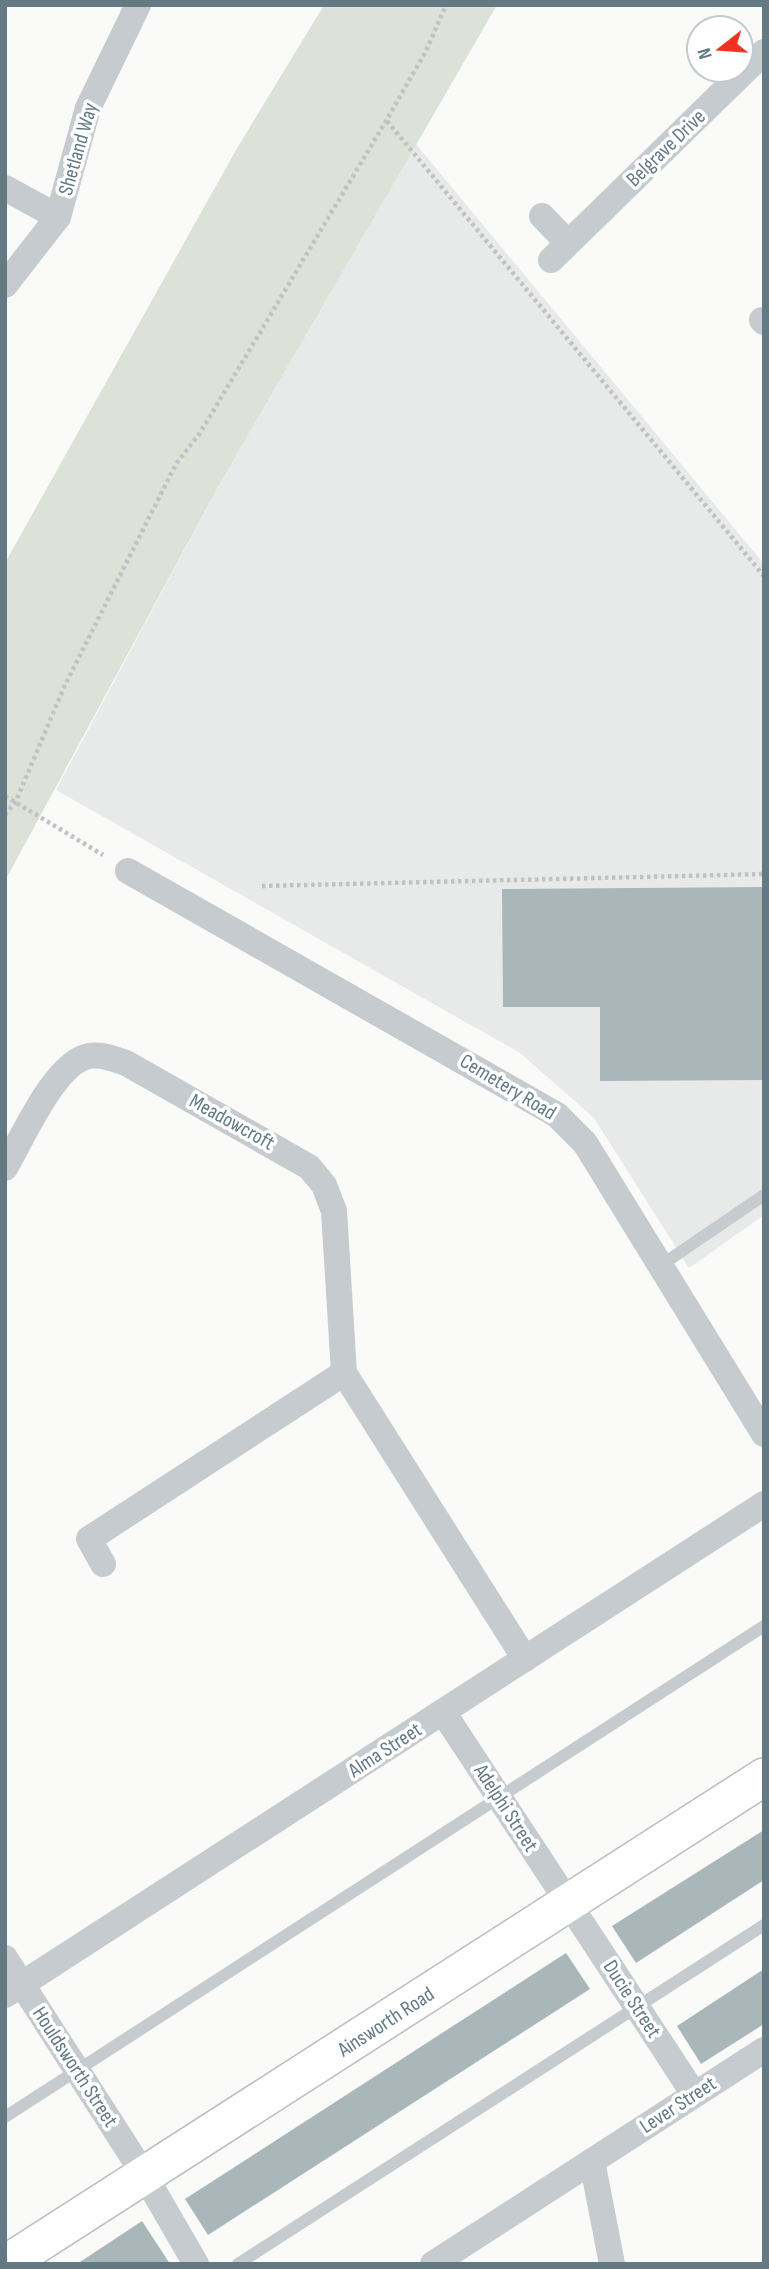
<svg xmlns="http://www.w3.org/2000/svg" width="769" height="2269" viewBox="0 0 769 2269" font-family="'Sofia Sans Condensed',sans-serif">
<style>
.built{fill:#e8eae9}
.green{fill:#dde2d8}
.building{fill:#a9b6ba}
.lines{fill:none;stroke-linecap:round;stroke-linejoin:round}
.secondary-casing{stroke:#b7bfc3;stroke-width:40}
.path{stroke:#bfc3c5;stroke-width:4.5;stroke-dasharray:3.5 3.5;stroke-linecap:butt}
.service{stroke:#c5cbce;stroke-width:12}
.minor{stroke:#c5cbce;stroke-width:26}
.secondary{stroke:#fff;stroke-width:37}
.labels{text-anchor:middle;dominant-baseline:central;stroke-width:7;stroke-linejoin:round;paint-order:stroke}
.street-label{font-size:21px;fill:#637a85;stroke:#fff}
</style>
<rect width="100%" height="100%" fill="#fafaf8"/>
<polygon class="built" points="416,144 764,564 764,1215 689,1268 594,1118 520,1053 56,790 218,487"/>
<polygon class="green" points="324,5 497,5 218,487 5,881 5,563 236,150"/>
<g class="building">
<polygon points="764,887 764,1080 600,1081 600,1007 503,1007 502,889"/>
<polygon points="764,1830 764,1880 636,1963 612,1926"/>
<polygon points="566,1953 590,1989 208,2235 185,2199"/>
<polygon points="764,1969 764,2024 701,2064 677,2026"/>
<polygon points="142,2221 170,2264 77,2264"/>
</g>
<g class="lines">
<g class="secondary-casing">
<polyline id="secondary" points="6,2264 764,1777"/>
</g>
<g class="path">
<polyline points="387,121 764,576"/>
<polyline points="5,796 103,855"/>
<polyline points="5,815 16,801 65,685 176,464 200,433 386,121 426,51 446,5"/>
<polyline points="262,886 764,874"/>
</g>
<g class="service">
<polyline points="660,1266 764,1195"/>
<polyline points="5,2117 764,1626"/>
<polyline points="238,2264 764,1925"/>
</g>
<g class="minor">
<polyline points="5,188 58,217"/>
<polyline points="542,216 568,243"/>
<polyline points="551,260 764,52"/>
<polyline points="5,285 58,217 88,108 138,5"/>
<polyline points="762,320 764,322"/>
<polyline points="128,871 557,1115 585,1143 764,1434"/>
<path d="M5,1168C22,1139 55,1062 89,1056C102,1054 114,1059 126,1063L309,1167L324,1185L334,1211L344,1373L525,1659"/>
<polyline points="103,1564 89,1539 344,1373"/>
<polyline points="443,1712 694,2094"/>
<polyline points="5,1958 145,2176 196,2264"/>
<polyline points="5,1995 764,1504"/>
<polyline points="592,2161 612,2264"/>
<polyline points="433,2264 764,2050"/>
</g>
<use href="#secondary" class="secondary"/>
</g>
<g class="labels">
<g class="street-label">
<text transform="translate(666 148) rotate(-44)">Belgrave Drive</text>
<text transform="translate(78 149) rotate(-74)">Shetland Way</text>
<text transform="translate(508 1087) rotate(31)">Cemetery Road</text>
<text transform="translate(232 1122) rotate(29)">Meadowcroft</text>
<text transform="translate(385 1750) rotate(-33)">Alma Street</text>
<text transform="translate(506 1808) rotate(57)">Adelphi Street</text>
<text transform="translate(632 1999) rotate(57)">Ducie Street</text>
<text transform="translate(386 2022) rotate(-33)">Ainsworth Road</text>
<text transform="translate(75 2067) rotate(57)">Houldsworth Street</text>
<text transform="translate(678 2105) rotate(-33)">Lever Street</text>
</g>
</g>
<rect width="769" height="2269" fill="none" stroke="#637a85" stroke-width="14"/>
<g transform="translate(720 49) rotate(253)"><circle r="33" fill="#ffffff" stroke="#c1cace" stroke-width="2"/>
<path d="M0-5L12 26L0 18L-12 26Z" fill="#f03321"/>
<text y="-10" font-size="19" font-weight="bold" text-anchor="middle" fill="#637a85">N</text>
</g>
</svg>
